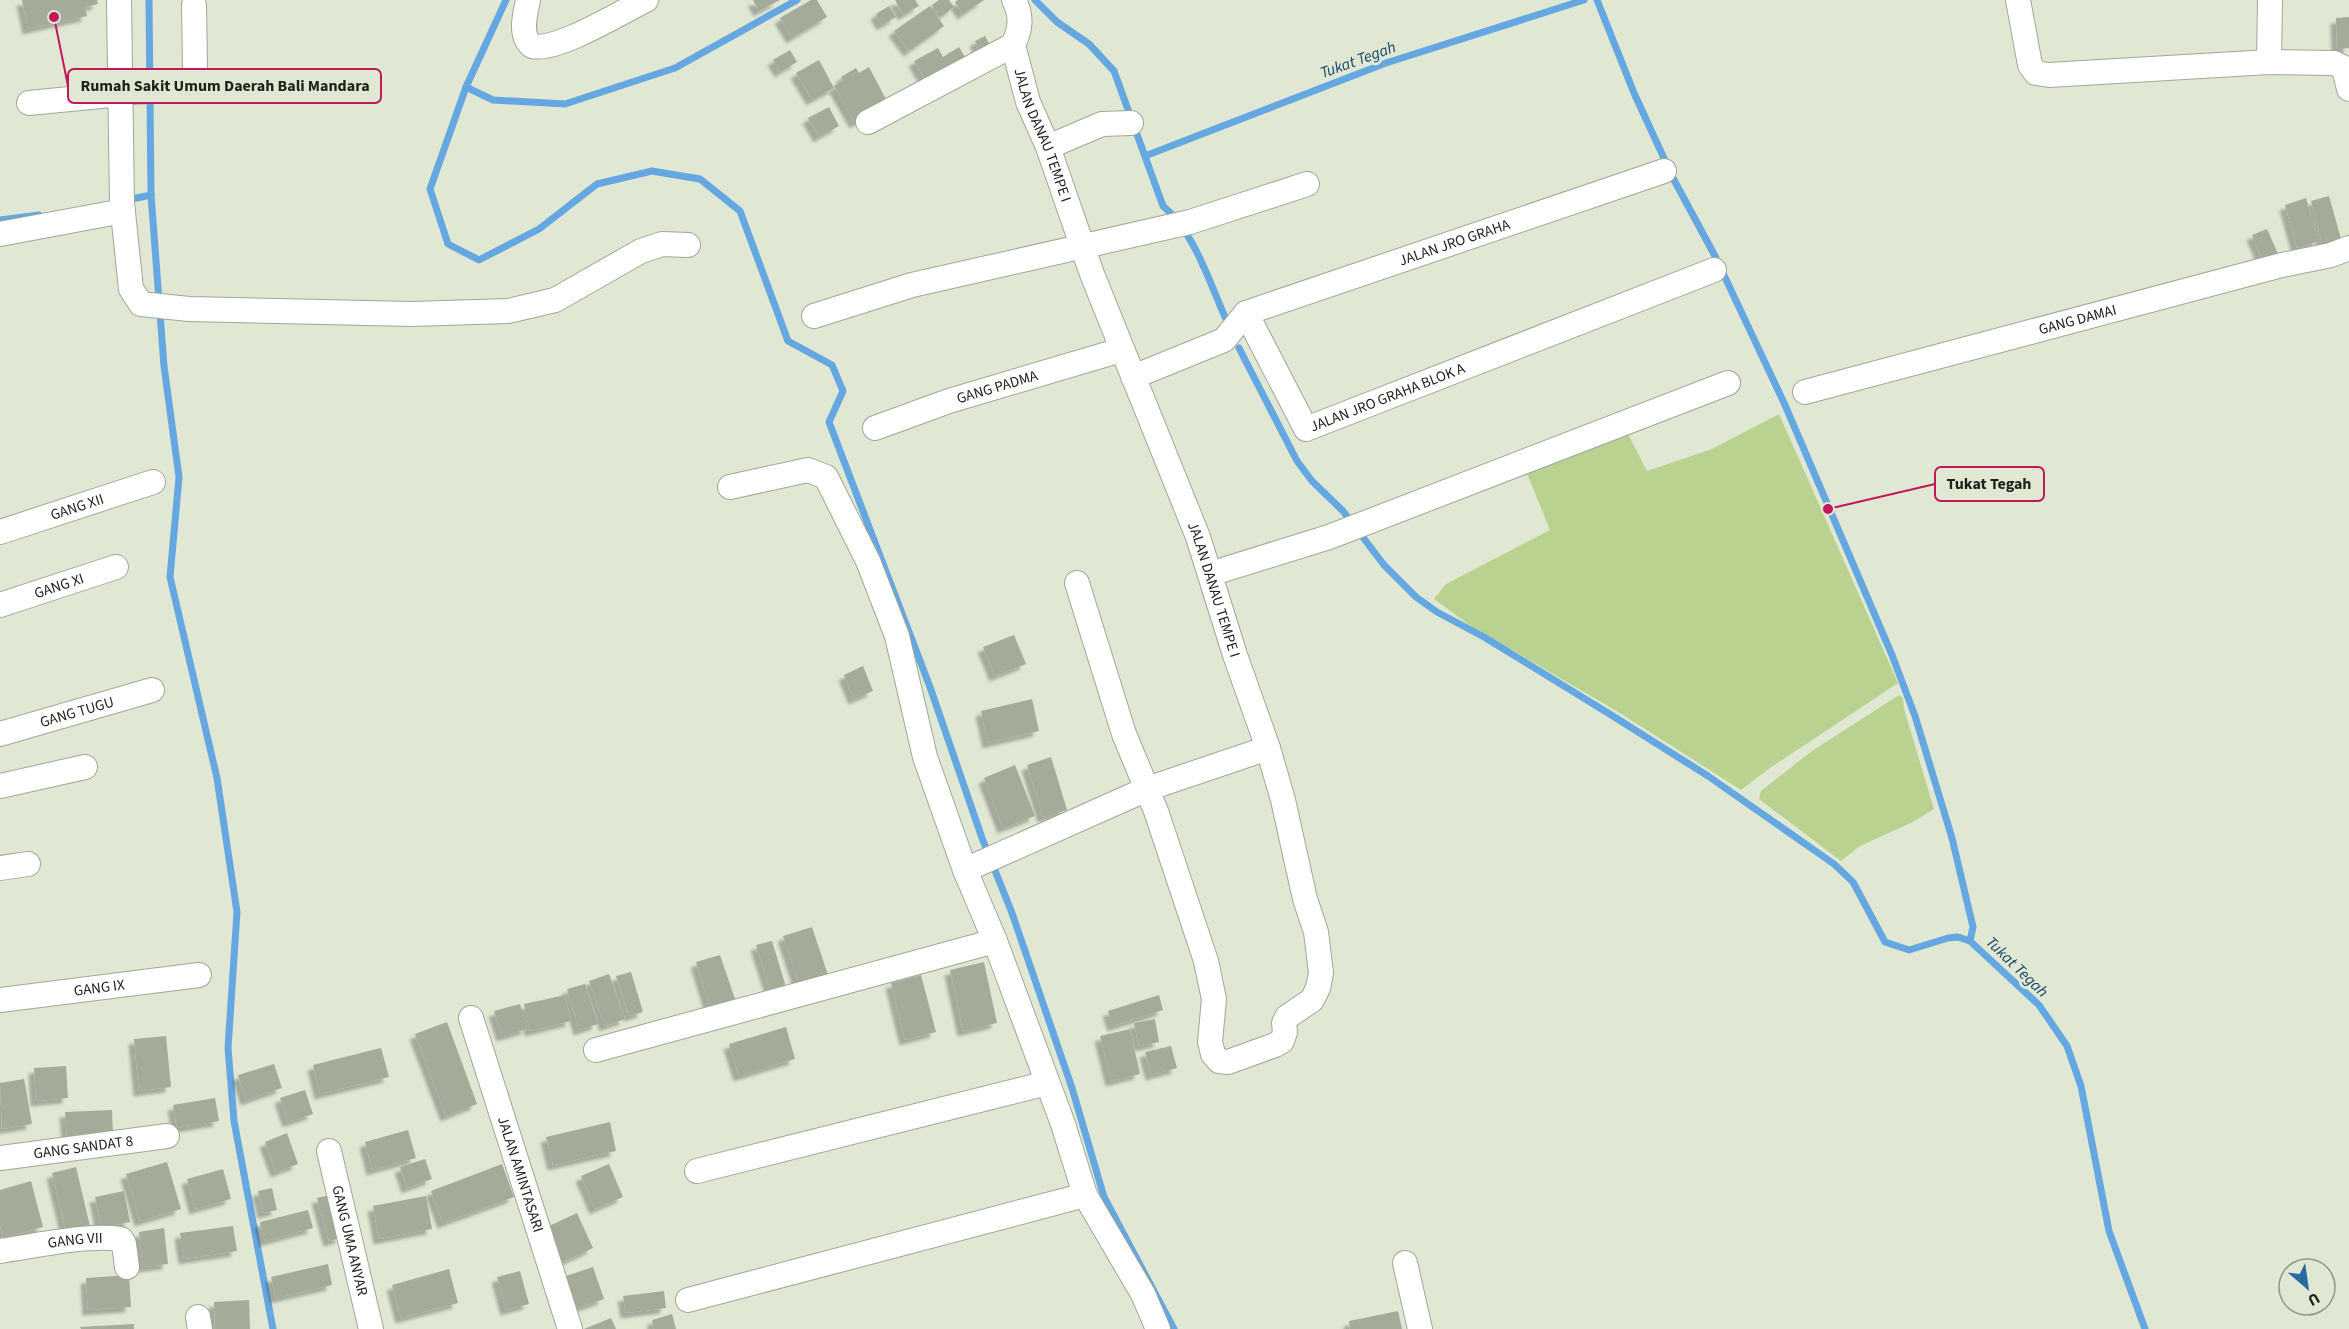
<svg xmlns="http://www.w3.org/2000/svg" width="2349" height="1329" viewBox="0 0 2349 1329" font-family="'Source Sans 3',sans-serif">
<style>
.green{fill:#bad290}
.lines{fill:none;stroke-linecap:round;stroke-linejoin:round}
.stream{stroke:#65a7e0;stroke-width:7}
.building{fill:#a4ab98;filter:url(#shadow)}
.street-casing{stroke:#a0a895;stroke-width:26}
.street{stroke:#fff;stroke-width:24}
.labels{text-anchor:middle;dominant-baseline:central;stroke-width:6;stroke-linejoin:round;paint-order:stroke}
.street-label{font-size:15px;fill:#20231c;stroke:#e0e8d4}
.water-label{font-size:16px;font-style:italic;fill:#15456b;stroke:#e0e8d4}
.leader{fill:none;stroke:#c2185b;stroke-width:2}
.callout-dot{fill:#c2185b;stroke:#e0e8d4;stroke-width:2}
.callout{fill:#e0e8d4;stroke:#c2185b;stroke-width:2}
.callout-label{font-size:16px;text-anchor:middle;font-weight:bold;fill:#20231c}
</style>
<defs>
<filter id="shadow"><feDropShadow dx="-5.5" dy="5.5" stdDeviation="1.5" flood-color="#0004"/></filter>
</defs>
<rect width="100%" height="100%" fill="#e0e8d4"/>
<g class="green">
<polygon points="1779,414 1898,683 1770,768 1741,790 1620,713 1471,626 1434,599 1446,584 1550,530 1524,466 1625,428 1647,471 1712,449"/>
<polygon points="1899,695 1903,698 1904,709 1934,809 1913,822 1860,846 1841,861 1759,799 1761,791 1812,751"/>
</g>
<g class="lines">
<g class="stream">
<polyline points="149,0 151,195 164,366 179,477 170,577 217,778 237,912 228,1048 234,1121 273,1329"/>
<polyline points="506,0 466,87 430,189 448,244 479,260 539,229 597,184 652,171 700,179 740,211 788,341 832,365 843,391 829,422 930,687 982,838 1012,913 1072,1088 1104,1197 1174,1329"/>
<path d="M1035,0L1057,22L1089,44L1114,71L1163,206C1194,232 1209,281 1225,317"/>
<polyline points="1597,0 1634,93 1674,180 1715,256 1785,405 1892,655 1915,716 1952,838 1973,927 1970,941"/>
<polyline points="466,87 493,100 565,104 675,68 797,0"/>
<polyline points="1145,156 1386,63 1584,0"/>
<polyline points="127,200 151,195"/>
<polyline points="0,220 39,215"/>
<polyline points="1239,348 1297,461 1312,481 1343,511 1384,565 1416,597 1437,612 1484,637 1608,713 1708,776 1834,864 1853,882 1885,942 1909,950 1948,938 1958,937 1970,941 2039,1005 2067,1046 2081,1086 2109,1231 2145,1329"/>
</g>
</g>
<g class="building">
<polygon points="22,0 97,0 98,4 85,7 87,16 28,29"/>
<polygon points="753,0 780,0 759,11"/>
<polygon points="811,0 817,0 827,17 792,38 780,18"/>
<polygon points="895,0 915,0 919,6 903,15"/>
<polygon points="939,0 949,0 954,7 940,17 932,5"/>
<polygon points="958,0 984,0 963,14 955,2"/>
<polygon points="889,6 896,17 882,25 876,14"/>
<polygon points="930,6 944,26 909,51 894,31"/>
<polygon points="2349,17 2349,48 2337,49 2336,18"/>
<polygon points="985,36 992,49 981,54 975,41"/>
<polygon points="959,47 969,64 927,83 914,61 938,48 943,57"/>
<polygon points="790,50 797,62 780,72 773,60"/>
<polygon points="819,60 834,88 812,100 796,73"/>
<polygon points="869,67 889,105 855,123 834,86 843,81 841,77 856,68 859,73"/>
<polygon points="829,107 839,126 819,137 808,118"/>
<polygon points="2329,196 2343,246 2324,251 2311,201"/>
<polygon points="2306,198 2319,241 2297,248 2285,205"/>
<polygon points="2267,229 2279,256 2264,263 2252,235"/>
<polygon points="1014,635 1026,664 995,676 983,647"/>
<polygon points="863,666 873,691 854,699 844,675"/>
<polygon points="1032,699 1039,731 988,743 981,711"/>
<polygon points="1051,757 1067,810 1043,817 1027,765"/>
<polygon points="1015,765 1035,816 1003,828 984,778"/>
<polygon points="812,927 828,975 799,984 783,936"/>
<polygon points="772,941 786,987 771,992 756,945"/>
<polygon points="720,955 735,999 710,1007 696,962"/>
<polygon points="984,962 997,1023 963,1031 950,970"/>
<polygon points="631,972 643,1012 629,1016 616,976"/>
<polygon points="609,974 625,1019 605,1026 589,981"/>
<polygon points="921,975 936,1032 905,1040 891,983"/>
<polygon points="585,984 598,1024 579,1030 567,989"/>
<polygon points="565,995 571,1021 530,1031 524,1004"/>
<polygon points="1159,995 1163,1010 1113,1026 1108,1011"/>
<polygon points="520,1004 527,1029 502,1036 494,1011"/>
<polygon points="1155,1019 1159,1042 1139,1046 1134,1023"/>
<polygon points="447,1022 477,1104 446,1116 415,1034"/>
<polygon points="786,1027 795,1059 739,1076 729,1044"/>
<polygon points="1130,1029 1140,1074 1111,1081 1100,1036"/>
<polygon points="166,1036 171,1087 139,1091 134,1039"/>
<polygon points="1171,1046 1177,1068 1151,1075 1145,1052"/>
<polygon points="381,1048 389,1077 320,1094 313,1065"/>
<polygon points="274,1064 282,1088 246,1100 238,1075"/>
<polygon points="66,1066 68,1098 36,1101 34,1068"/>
<polygon points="24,1079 32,1124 2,1129 0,1083"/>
<polygon points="305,1090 313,1114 288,1122 280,1098"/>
<polygon points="215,1098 219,1121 177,1128 173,1105"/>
<polygon points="112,1110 113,1136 67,1138 65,1112"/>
<polygon points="610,1122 616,1151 553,1165 546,1137"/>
<polygon points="408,1130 416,1158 372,1170 365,1142"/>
<polygon points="287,1133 298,1164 276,1172 265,1142"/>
<polygon points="425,1159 432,1179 407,1188 400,1167"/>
<polygon points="167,1162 181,1209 140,1221 126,1174"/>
<polygon points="502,1164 514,1197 443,1223 431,1191"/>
<polygon points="609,1164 623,1197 595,1209 581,1176"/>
<polygon points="76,1167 90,1226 66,1231 52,1173"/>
<polygon points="223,1169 231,1199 195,1209 187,1179"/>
<polygon points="31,1181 43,1227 3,1238 0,1225 0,1190"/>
<polygon points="272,1188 277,1210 263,1213 258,1191"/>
<polygon points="124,1191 130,1222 101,1228 95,1197"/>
<polygon points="330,1195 341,1238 329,1241 317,1198"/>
<polygon points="426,1196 432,1229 379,1239 373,1206"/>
<polygon points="308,1210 313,1228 265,1241 260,1222"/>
<polygon points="577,1213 593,1248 561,1263 545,1228"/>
<polygon points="233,1226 237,1251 184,1259 180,1233"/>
<polygon points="164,1228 168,1264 143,1267 139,1232"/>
<polygon points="328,1264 332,1285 276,1298 271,1277"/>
<polygon points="593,1267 604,1299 574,1309 563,1277"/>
<polygon points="449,1269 458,1303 401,1318 392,1285"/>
<polygon points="520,1271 529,1304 506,1310 497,1277"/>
<polygon points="129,1275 131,1307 88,1310 86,1278"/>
<polygon points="664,1291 666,1308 626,1313 623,1296"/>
<polygon points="249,1300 250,1329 215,1329 214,1302"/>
<polygon points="1398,1311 1402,1329 1350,1329 1349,1321"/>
<polygon points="672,1314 676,1329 654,1329 652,1320"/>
<polygon points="611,1318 616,1329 584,1329"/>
<polygon points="134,1324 134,1329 81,1329 80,1327"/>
</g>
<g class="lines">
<g class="street-casing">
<g id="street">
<polyline points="119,0 122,203 131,289 141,304 189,309 412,314 508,311 555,300 641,251 662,244 688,245"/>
<path d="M528,0C525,14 519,36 532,46C557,52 621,12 646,0"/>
<path id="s1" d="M1014,0C1022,16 1021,29 1013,45L1028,102L1048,147L1092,274L1198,537L1235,655L1268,748L1283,800L1305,899L1316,932L1321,973L1318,988L1312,1000L1287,1017L1284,1023L1285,1032L1282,1041L1275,1045L1228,1062L1219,1061L1213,1054L1210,1042L1214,999L1206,961L1156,811L1124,734L1077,583"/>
<polyline points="2018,0 2030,65 2036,73 2049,75 2269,62 2334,63 2344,68 2349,89"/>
<polyline points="2269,62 2270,0"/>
<path d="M29,103L121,94C142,87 190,100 195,68L194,5"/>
<polyline points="868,122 1013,45"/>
<polyline points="1048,147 1102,124 1131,123"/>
<polyline points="0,234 123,211"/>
<path id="s2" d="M1246,313L1664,171"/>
<polyline points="814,316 912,285 1190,222 1307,184"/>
<path id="s3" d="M1133,377L1224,340L1246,313L1306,429L1714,270"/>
<path id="s4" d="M1805,392L2282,265L2331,255L2349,248"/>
<path id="s5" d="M875,428L949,401L1121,350"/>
<polyline points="730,487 808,470 826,477 868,561 897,636 925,757 965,870 995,941 1063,1124 1085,1195 1143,1294 1158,1329"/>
<path id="s6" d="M0,532L153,482"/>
<polyline points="1210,574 1329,537 1728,383"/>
<path id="s7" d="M0,605L116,567"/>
<path id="s8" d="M0,734L152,690"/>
<polyline points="0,786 85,767"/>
<polyline points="0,868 28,864"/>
<polyline points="965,870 1147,789 1268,748"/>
<path id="s9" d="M0,1000L199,975"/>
<path id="s10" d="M471,1018L570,1329"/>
<polyline points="596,1050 995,941"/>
<path id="s11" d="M329,1151L371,1329"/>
<path id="s12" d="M0,1158L167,1136"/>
<polyline points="697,1171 1047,1083"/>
<path id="s13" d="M0,1251C35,1246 87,1234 121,1239L124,1244L127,1267"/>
<polyline points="1405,1263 1420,1329"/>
<polyline points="688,1300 1085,1195"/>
<polyline points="198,1317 200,1329"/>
</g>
</g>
<use href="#street" class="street"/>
</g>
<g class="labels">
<g class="street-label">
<text stroke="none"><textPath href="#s1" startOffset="142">JALAN DANAU TEMPE I</textPath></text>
<text stroke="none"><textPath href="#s2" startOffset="220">JALAN JRO GRAHA</textPath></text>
<text stroke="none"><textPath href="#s4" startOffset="282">GANG DAMAI</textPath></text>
<text stroke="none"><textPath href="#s5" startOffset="129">GANG PADMA</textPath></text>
<text stroke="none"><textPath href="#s3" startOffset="351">JALAN JRO GRAHA BLOK A</textPath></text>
<text stroke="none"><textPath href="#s6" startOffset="81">GANG XII</textPath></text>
<text stroke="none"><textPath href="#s7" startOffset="62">GANG XI</textPath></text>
<text stroke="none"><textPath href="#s1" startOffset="628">JALAN DANAU TEMPE I</textPath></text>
<text stroke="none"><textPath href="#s8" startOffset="80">GANG TUGU</textPath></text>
<text stroke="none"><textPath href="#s9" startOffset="100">GANG IX</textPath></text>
<text stroke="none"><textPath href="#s12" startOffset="84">GANG SANDAT 8</textPath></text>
<text stroke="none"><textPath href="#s10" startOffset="164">JALAN AMINTASARI</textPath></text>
<text stroke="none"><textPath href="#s11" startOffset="92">GANG UMA ANYAR</textPath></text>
<text stroke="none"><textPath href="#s13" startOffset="76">GANG VII</textPath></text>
</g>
<g class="water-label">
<text transform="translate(1358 60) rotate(-20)">Tukat Tegah</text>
<text transform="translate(2017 967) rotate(44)">Tukat Tegah</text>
</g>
</g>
<path class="leader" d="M54 17L68 86M1828 509L1935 484"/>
<g class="callout-dot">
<circle cx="54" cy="17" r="6"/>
<circle cx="1828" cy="509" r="6"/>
</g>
<g class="callout">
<rect x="68" y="69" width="313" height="34" rx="6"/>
<rect x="1935" y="467" width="109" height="34" rx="6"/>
</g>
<g class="callout-label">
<text x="225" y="91">Rumah Sakit Umum Daerah Bali Mandara</text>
<text x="1989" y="489">Tukat Tegah</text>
</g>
<g transform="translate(2307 1287) rotate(151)"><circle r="28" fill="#e0e8d4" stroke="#93998a" stroke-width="1.5"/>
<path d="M0-4.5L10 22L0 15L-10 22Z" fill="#276ba0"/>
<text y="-9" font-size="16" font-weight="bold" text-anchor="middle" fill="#20231c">U</text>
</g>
</svg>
